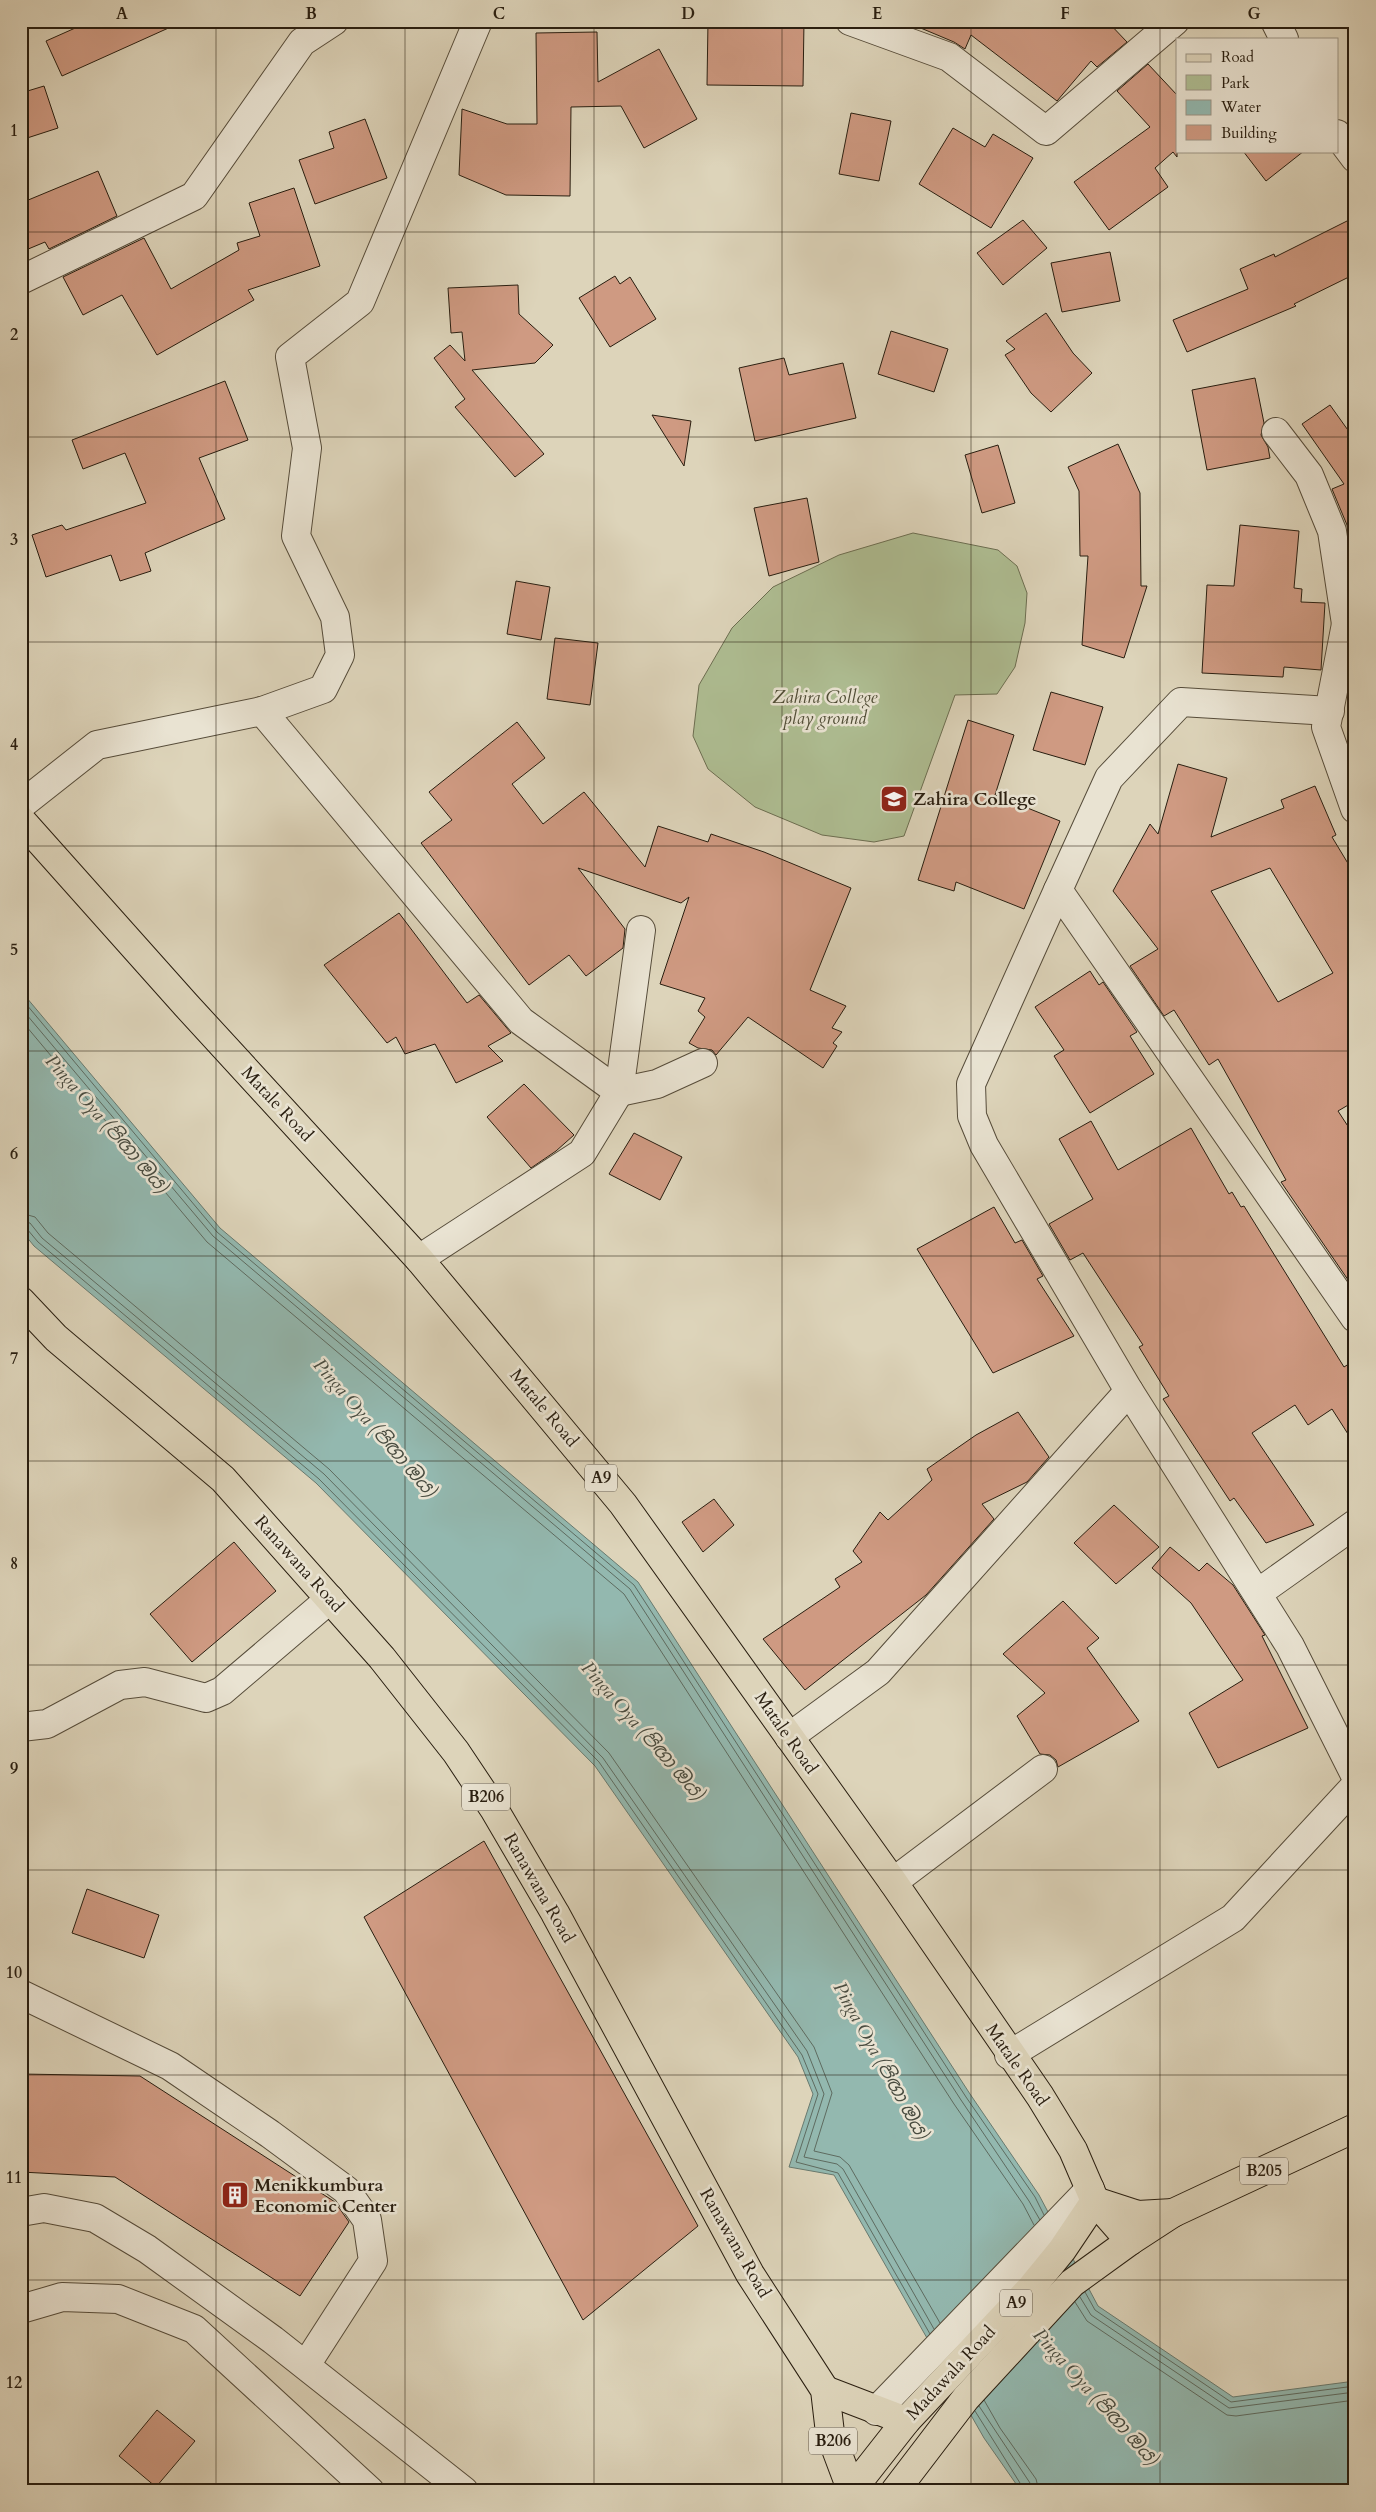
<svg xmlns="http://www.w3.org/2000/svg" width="1376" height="2512" viewBox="0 0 1376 2512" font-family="Cardo,'Noto Sans Sinhala',serif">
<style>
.green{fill:#aebd92;stroke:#6c6e51}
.water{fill:#93b8af;stroke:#697a6f}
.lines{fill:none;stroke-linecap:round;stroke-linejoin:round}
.shore{stroke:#5e6b60;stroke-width:1}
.building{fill:#cf9a82;stroke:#291e10;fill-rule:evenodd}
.minor-casing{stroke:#564c3a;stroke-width:30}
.major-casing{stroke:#291e10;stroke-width:30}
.highway-casing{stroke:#291e10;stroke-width:30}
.minor{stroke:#e9e3d2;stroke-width:28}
.major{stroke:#ddd4ba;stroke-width:28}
.highway{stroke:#ddd4ba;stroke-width:28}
.grid{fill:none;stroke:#291e10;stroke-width:1;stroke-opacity:0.55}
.labels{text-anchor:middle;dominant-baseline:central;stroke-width:5;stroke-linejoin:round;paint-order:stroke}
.shield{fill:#e9e3d2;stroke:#63594a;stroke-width:1}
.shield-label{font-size:16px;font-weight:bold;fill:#291e10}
.park-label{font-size:18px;font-style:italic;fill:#514e37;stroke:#e9e3d2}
.poi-label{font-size:18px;font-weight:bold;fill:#291e10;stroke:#e9e3d2;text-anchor:start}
.street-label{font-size:18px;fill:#291e10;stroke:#e9e3d2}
.water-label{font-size:19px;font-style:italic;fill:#494c40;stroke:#e9e3d2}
.neatline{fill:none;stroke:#291e10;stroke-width:2}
.grid-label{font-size:16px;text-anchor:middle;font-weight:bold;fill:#291e10}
</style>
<rect width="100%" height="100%" fill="#ddd4ba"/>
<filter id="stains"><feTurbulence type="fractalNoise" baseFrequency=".004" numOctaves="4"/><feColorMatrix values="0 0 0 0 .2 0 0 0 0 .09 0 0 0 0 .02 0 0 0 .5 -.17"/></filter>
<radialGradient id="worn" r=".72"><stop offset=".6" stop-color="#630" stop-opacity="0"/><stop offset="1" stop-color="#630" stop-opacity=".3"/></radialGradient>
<polygon class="green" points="913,533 998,550 1017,566 1027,593 1025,623 1015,667 997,694 955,695 904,836 874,842 822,835 755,807 708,769 693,736 699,685 732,628 773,587 839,555"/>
<polygon class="water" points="21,991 220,1228 638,1582 970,2094 1039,2195 1098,2306 1233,2397 1355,2381 1355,2491 1021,2491 984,2438 834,2175 789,2167 813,2094 798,2057 595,1766 316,1483 34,1246 21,1230"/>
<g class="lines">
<g class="shore">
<polyline points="21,998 217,1232 634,1585 966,2097 1035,2197 1044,2215"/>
<polyline points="21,1008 213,1236 630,1589 961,2100 1029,2201 1040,2220"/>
<polyline points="21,1020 207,1242 624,1594 954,2104 1023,2204 1034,2225"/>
<polyline points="21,1213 35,1217 48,1233 329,1469 609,1753 814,2047 832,2093 814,2151 840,2157 849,2165 940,2323"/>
<polyline points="21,1221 30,1223 42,1238 324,1474 603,1758 807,2051 824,2094 804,2157 837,2164 843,2169 934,2329"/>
<polyline points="21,1227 27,1229 38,1242 319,1479 599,1762 802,2055 818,2094 796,2162 838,2173 930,2334"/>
<polyline points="1085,2292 1095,2310 1231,2402 1355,2386"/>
<polyline points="1080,2297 1091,2315 1229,2408 1355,2392"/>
<polyline points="1075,2302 1087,2321 1227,2415 1236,2416 1355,2400"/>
<polyline points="984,2400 1000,2428 1036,2479 1039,2491"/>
<polyline points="979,2406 1030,2483 1031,2491"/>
<polyline points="975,2411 1025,2491"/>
</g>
</g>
<g class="building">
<polygon points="91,21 184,21 62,76 46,41"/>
<polygon points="708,21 804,21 803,86 707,85"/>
<polygon points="904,21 1107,21 1127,42 1097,67 1091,61 1057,101 971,35 965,49 954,42"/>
<polygon points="597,32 598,82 659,49 697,119 644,148 621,106 571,107 570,196 506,195 459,175 462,109 507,124 537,124 536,33"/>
<polygon points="1148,64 1177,95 1177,157 1173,152 1155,168 1168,187 1109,230 1074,182 1150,127 1117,91"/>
<polygon points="44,86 58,128 21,140 21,93"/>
<polygon points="851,113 891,121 879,181 839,174"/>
<polygon points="365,119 387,178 315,204 299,160 334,148 329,132"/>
<polygon points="953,128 985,147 993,134 1033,158 991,228 919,184"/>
<polygon points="1243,151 1304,151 1266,181"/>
<polygon points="98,171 117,216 49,249 45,242 21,252 21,203"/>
<polygon points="294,188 320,266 248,290 254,300 157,355 122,295 83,315 63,277 144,238 171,289 239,250 237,243 260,236 249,203"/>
<polygon points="1355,217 1355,274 1294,304 1296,306 1187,352 1173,320 1248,289 1240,269 1274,254 1275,257"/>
<polygon points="1023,220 1047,248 1003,285 977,253"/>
<polygon points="1110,252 1120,301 1062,312 1051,263"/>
<polygon points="615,276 620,284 630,277 656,319 610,347 579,298"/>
<polygon points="518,285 519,314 553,345 535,363 472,370 544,454 515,477 455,407 465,399 434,358 450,345 465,361 462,332 451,333 448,288"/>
<polygon points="1046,313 1073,353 1092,373 1051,412 1031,393 1005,355 1015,349 1006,341"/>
<polygon points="891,331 948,349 934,392 878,374"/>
<polygon points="784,358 789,375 843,363 856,418 755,441 739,368"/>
<polygon points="1255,378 1264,423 1261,435 1268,447 1270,458 1207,470 1192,390"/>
<polygon points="225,381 248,440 199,458 225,519 145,553 151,571 120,581 111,555 46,577 32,535 62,525 66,530 146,503 125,453 83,469 72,440"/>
<polygon points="1330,405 1355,440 1353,566 1347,525 1332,489 1344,484 1302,424"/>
<polygon points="652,415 691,421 684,466"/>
<polygon points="1118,444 1140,493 1141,586 1147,586 1124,658 1082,645 1088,556 1080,556 1079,491 1068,467"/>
<polygon points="998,445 1015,503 982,513 965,455"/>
<polygon points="807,498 819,562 769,576 754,508"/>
<polygon points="1240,525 1299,531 1294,588 1302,589 1301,602 1325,603 1321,670 1284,667 1283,677 1202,673 1207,585 1234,586"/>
<polygon points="516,581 550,587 541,640 507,634"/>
<polygon points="555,638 598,643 590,705 547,699"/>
<polygon points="1051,692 1103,707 1085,765 1033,750"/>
<polygon points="968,720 1014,735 995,795 1060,821 1024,909 956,882 954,891 918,880"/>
<polygon points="517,722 545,758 512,784 543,824 584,792 645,867 658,826 708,842 711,834 764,852 851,888 810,990 846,1006 832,1028 842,1032 833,1043 837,1046 823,1068 748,1017 716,1055 712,1050 698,1048 689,1043 705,1017 698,1011 705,998 660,984 689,897 681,903 578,868 625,929 623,948 586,976 569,955 529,985 421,843 452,820 429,792"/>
<path d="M1178,764L1227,778L1211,837L1284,808L1281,800L1315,786L1336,835L1332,837L1355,875V1101L1338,1111L1355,1137V1290L1281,1182L1286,1180L1218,1059L1209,1065L1174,1010L1164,1016L1130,966L1158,949L1113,891L1150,824L1158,834ZM1270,868L1333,973L1278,1002L1211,891Z"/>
<polygon points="399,913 467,1003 479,995 511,1033 488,1046 503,1061 456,1083 435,1044 405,1054 396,1037 387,1043 324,965"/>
<polygon points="1090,971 1099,985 1103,982 1137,1032 1130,1036 1154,1074 1090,1113 1054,1056 1064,1050 1035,1007"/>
<polygon points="524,1084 574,1135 556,1151 531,1168 487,1117"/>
<polygon points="1091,1121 1118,1170 1191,1128 1229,1194 1232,1192 1241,1207 1244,1206 1344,1367 1355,1360 1355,1445 1332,1409 1308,1425 1295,1405 1252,1433 1314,1525 1266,1543 1234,1498 1230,1501 1163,1399 1169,1396 1139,1347 1143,1345 1083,1253 1070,1260 1049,1224 1093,1199 1059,1139"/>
<polygon points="634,1133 682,1157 660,1200 609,1174"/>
<polygon points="994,1207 1015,1243 1022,1240 1043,1276 1037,1279 1074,1336 993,1373 917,1249"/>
<polygon points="1018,1412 1049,1457 1027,1482 982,1504 994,1519 926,1595 805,1690 763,1639 840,1587 835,1579 862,1562 853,1551 880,1512 888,1520 932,1480 927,1469 976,1435"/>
<polygon points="714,1499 734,1525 703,1552 682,1522"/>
<polygon points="1114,1505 1159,1547 1116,1584 1074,1543"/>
<polygon points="234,1542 276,1591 192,1662 150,1614"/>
<polygon points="1170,1547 1199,1571 1207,1563 1233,1585 1265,1635 1262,1636 1308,1728 1218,1768 1189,1713 1243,1680 1191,1603 1152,1568"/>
<polygon points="1063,1601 1099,1638 1087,1648 1139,1721 1058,1767 1056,1760 1050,1755 1040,1754 1017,1716 1045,1693 1003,1654"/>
<polygon points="484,1841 698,2226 583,2320 364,1917"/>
<polygon points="87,1889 159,1915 144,1958 72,1933"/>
<polygon points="21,2074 140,2076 335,2202 349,2222 300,2296 115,2177 21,2172"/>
<polygon points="157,2410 195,2441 156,2487 119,2456"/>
</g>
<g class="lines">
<g class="minor-casing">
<g id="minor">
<polyline points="850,21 949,57 1046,131 1175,21"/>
<polyline points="1275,21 1284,39"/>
<polyline points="1337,134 1355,158"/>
<polyline points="21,280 194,196 302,42 334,21"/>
<polyline points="1276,432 1309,475 1332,531 1346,624"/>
<polyline points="1355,614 1346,624 1326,727 1355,809"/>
<polyline points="262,711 521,1021 619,1092 657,1084 703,1063"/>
<polyline points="21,805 97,745 262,711 323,689 340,655 335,617 296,536 307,448 290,357 360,302 478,21"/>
<polyline points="1058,890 1109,778 1181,702 1330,711"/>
<polyline points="419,1259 582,1153 619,1092 641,930"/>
<polyline points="1129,1391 984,1145 972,1116 971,1084 1058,890 1355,1318"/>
<polyline points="1258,1593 1355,1524"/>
<polyline points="21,1727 47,1724 120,1685 145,1682 206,1698 222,1691 330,1599"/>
<polyline points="789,1737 878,1672 1129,1391 1290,1646 1355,1775"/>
<polyline points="893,1882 1043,1769"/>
<polyline points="21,1994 170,2066 270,2134 346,2190 367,2220 373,2261 306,2365"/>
<polyline points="1009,2055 1233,1918 1355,1786"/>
<polyline points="21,2212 44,2208 95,2218 147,2249 273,2340 464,2491"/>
<polyline points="21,2309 62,2297 118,2299 194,2329 370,2491"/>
<polyline points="876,2411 1090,2189"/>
</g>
</g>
<g class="major-casing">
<g id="major">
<polyline points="21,1301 56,1338 223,1479 382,1658 456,1752 494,1809 555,1913 750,2274 825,2390 830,2433 851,2489"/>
<polyline points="1095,2201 1138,2215 1173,2213"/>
<polyline points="1130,2241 1173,2213 1355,2128"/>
<polyline points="825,2390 906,2421"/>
</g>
</g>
<g class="highway-casing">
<g id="highway">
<polyline points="21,820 186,1005 419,1259 623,1504 893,1882 1040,2096 1073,2150 1095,2201 1130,2241 1072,2283 966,2398 895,2491"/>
<polyline points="851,2491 906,2421 1031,2288 1062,2250 1095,2201"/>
</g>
</g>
<use href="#minor" class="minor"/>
<use href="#major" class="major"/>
<use href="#highway" class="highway"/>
</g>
<path class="grid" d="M216,21V2491M405,21V2491M594,21V2491M782,21V2491M971,21V2491M1160,21V2491M21,232H1355M21,437H1355M21,642H1355M21,846H1355M21,1051H1355M21,1256H1355M21,1461H1355M21,1665H1355M21,1870H1355M21,2075H1355M21,2280H1355"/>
<defs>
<g id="school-square" transform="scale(1.4375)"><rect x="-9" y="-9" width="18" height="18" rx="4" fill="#8f2418" stroke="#e9e3d2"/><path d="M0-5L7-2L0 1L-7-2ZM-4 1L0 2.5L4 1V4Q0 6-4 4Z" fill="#fff"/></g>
<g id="building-square" transform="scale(1.4375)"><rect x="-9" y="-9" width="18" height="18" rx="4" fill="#8f2418" stroke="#e9e3d2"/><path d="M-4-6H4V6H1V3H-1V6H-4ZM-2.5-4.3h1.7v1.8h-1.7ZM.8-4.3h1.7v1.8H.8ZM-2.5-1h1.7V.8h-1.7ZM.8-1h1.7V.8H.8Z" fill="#fff"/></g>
</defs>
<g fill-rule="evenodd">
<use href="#school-square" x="894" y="799"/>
<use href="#building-square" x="235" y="2195"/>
</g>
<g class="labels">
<g class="shield">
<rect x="585" y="1464.5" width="32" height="27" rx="4"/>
<rect x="462" y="1783.5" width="48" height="27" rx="4"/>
<rect x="1240" y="2157.5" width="48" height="27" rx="4"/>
<rect x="1000" y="2289.5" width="32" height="27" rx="4"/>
<rect x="809" y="2427.5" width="48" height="27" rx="4"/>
</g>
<g class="shield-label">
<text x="601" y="1478">A9</text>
<text x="486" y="1797">B206</text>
<text x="1264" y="2171">B205</text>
<text x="1016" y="2303">A9</text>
<text x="833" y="2441">B206</text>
</g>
<g class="park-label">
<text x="825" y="697">Zahira College<tspan x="825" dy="21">play ground</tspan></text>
</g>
<g class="poi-label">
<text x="913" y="799">Zahira College</text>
<text x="254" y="2185">Menikkumbura<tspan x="254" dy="21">Economic Center</tspan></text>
</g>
<g class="street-label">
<text transform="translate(277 1104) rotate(47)">Matale Road</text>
<text transform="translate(544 1408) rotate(50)">Matale Road</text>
<text transform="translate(299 1564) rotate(48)">Ranawana Road</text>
<text transform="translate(786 1733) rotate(55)">Matale Road</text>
<text transform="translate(539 1888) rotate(60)">Ranawana Road</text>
<text transform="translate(1017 2065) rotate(55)">Matale Road</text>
<text transform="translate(735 2243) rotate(60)">Ranawana Road</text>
<text transform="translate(951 2373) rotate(-47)">Madawala Road</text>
</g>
<g class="water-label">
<text transform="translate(107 1124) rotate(49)">Pinga Oya (පිඟා ඔය)</text>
<text transform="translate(375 1428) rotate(49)">Pinga Oya (පිඟා ඔය)</text>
<text transform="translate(643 1731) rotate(49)">Pinga Oya (පිඟා ඔය)</text>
<text transform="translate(881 2061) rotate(61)">Pinga Oya (පිඟා ඔය)</text>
<text transform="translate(1096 2397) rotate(48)">Pinga Oya (පිඟා ඔය)</text>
</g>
</g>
<rect width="1376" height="2512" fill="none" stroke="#ddd4ba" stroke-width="55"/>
<rect x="1176" y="38" width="162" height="115" fill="#e9e3d2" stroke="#9c9484"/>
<rect x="1186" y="54" width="25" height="8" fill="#ddd4ba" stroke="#9c9484"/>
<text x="1221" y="62" font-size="15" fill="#291e10">Road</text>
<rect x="1186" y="75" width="25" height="15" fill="#aebd92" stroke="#9c9484"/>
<text x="1221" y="88" font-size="15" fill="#291e10">Park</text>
<rect x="1186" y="100" width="25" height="15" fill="#93b8af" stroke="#9c9484"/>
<text x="1221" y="112" font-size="15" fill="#291e10">Water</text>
<rect x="1186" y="125" width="25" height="15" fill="#cf9a82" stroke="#9c9484"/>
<text x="1221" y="138" font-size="15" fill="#291e10">Building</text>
<rect x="28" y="28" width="1320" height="2456" class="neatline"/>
<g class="grid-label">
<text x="122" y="19">A</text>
<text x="311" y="19">B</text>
<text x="499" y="19">C</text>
<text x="688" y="19">D</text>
<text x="877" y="19">E</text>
<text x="1065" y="19">F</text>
<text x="1254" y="19">G</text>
<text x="14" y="136">1</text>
<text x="14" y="340">2</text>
<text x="14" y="545">3</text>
<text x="14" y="750">4</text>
<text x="14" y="955">5</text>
<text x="14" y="1159">6</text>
<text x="14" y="1364">7</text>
<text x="14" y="1569">8</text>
<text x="14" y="1774">9</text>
<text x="14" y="1978">10</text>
<text x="14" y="2183">11</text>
<text x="14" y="2388">12</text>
</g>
<rect width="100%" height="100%" filter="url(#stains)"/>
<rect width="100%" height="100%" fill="url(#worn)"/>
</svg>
